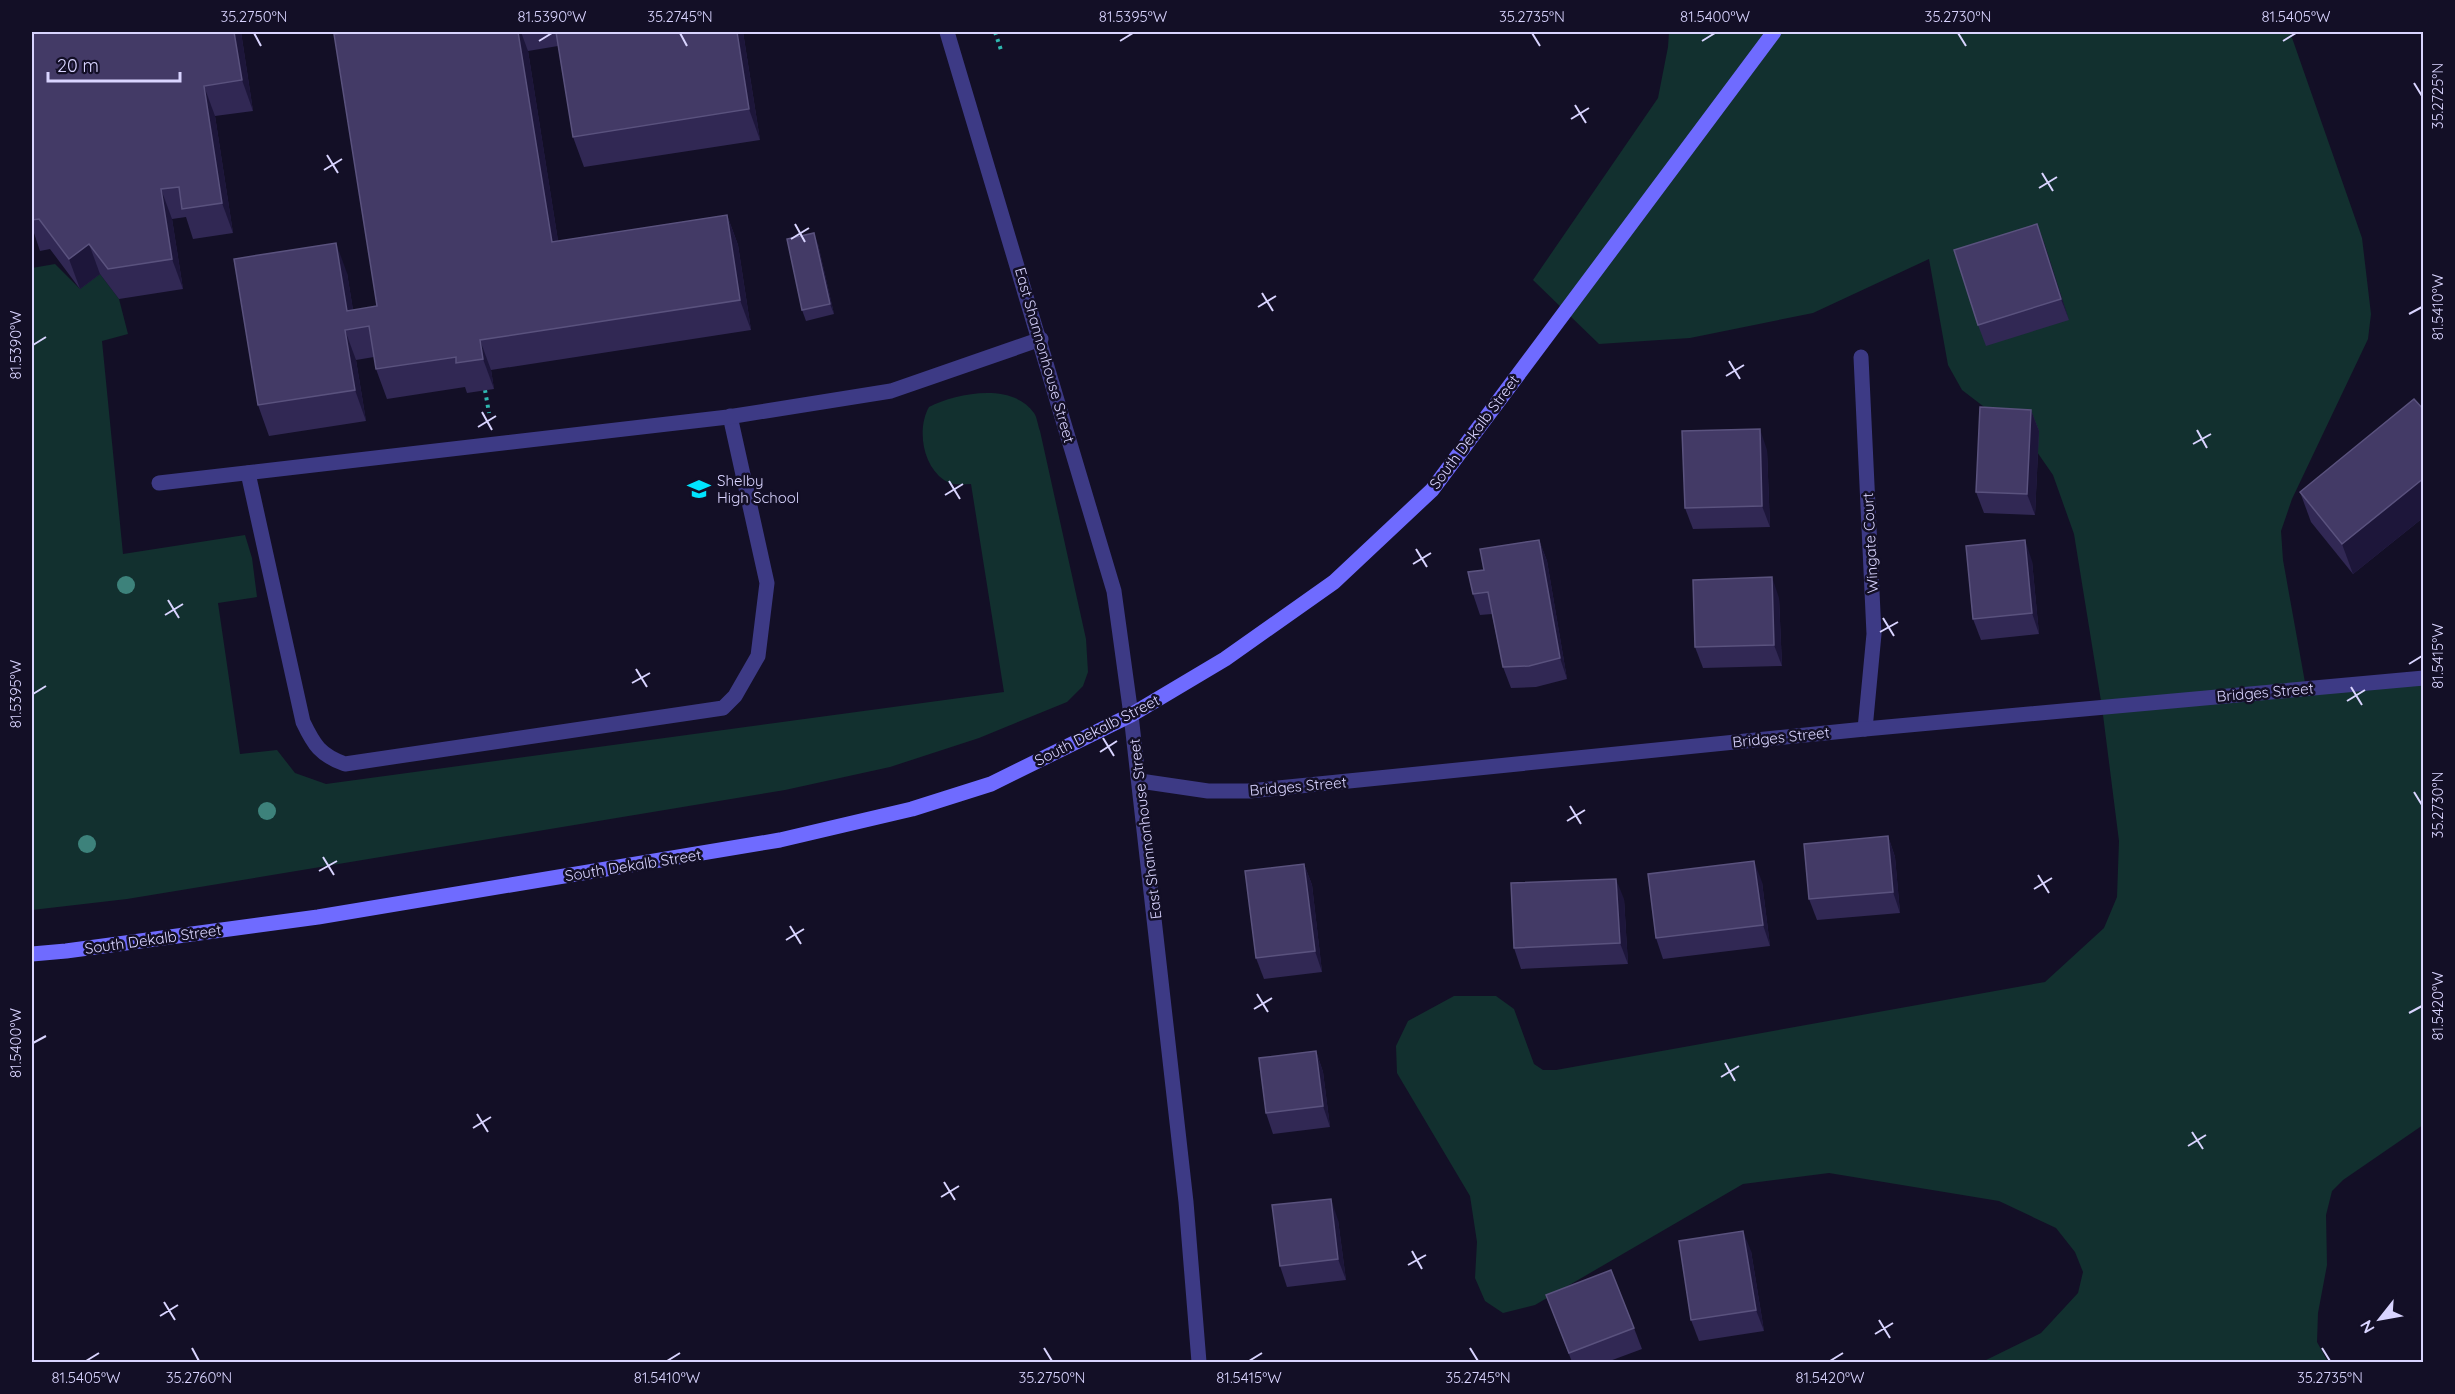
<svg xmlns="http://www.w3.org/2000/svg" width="2455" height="1394" viewBox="0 0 2455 1394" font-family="Quicksand,sans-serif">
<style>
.green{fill:#12302f}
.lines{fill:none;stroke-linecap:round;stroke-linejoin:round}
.path{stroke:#2fb8b0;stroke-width:4;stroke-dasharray:3 4.5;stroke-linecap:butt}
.service{stroke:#3d3a85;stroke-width:15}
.minor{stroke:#3d3a85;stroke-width:15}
.secondary{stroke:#6f6bff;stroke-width:15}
.tree{fill:#3d827b}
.wall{fill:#312854}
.shaded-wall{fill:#1d163a}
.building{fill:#433a66;stroke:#5a527e;stroke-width:1.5}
.ticks{fill:none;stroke:#d9d4ff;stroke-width:2}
.labels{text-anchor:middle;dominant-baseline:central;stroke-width:5;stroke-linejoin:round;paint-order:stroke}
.street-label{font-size:15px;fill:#d9d4ff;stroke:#130f26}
.poi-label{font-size:15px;fill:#d9d4ff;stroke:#130f26;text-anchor:start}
.neatline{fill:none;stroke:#d9d4ff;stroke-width:2}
.ticks-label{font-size:15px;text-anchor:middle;fill:#d9d4ff}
</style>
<rect width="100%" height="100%" fill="#130f26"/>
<g class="green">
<polygon points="1669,32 2290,32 2362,238 2371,314 2368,339 2292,499 2281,531 2283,560 2306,688 2424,678 2423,1125 2343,1180 2332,1191 2326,1215 2327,1265 2318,1313 2317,1342 2328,1362 1982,1362 2041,1333 2078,1293 2083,1272 2075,1252 2056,1228 1999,1201 1829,1173 1743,1184 1535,1305 1503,1313 1485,1301 1475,1278 1477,1242 1470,1196 1397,1073 1396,1046 1408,1021 1454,996 1496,996 1514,1009 1534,1064 1543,1070 1556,1070 2045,982 2104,928 2117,897 2119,841 2102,707 2074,534 2053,475 2030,442 1962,390 1948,365 1929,259 1813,313 1690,338 1599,344 1533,280 1658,98 1668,47"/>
<path d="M55,264L80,289L100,274L119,299L128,334L102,341L123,554L245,535L252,558L257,597L218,603L240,754L277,750L295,773L326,784L1004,692L971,484C961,484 953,486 944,480C922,465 917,428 929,407C956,393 1013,382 1034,413C1037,417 1038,426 1040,431L1086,639L1088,672L1083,686L1067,702L979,738L890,767L785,790L127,899L32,910V268Z"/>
</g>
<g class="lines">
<g class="path">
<polyline points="995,32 1001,50"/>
<polyline points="485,390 489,413"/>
</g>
<g class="service">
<polyline points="947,32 1114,591 1131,715"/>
<path d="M248,473L303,722C314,745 320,755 345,764L723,708L735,696L758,656L767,583L730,416"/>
<polyline points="159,483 728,417 891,391 1041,339"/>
</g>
<g class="minor">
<polyline points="1861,357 1874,634 1865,729"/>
<polyline points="1131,715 1186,1202 1199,1362"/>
<polyline points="1140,781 1208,791 1249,791 1865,729 2424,678"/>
</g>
<polyline class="secondary" points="32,954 66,951 318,917 780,840 912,809 991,784 1131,715 1225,659 1334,582 1432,490 1774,32"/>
</g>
<g class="tree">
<circle cx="126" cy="585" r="9"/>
<circle cx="267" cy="811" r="9"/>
<circle cx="87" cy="844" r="9"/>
</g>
<g class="wall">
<polygon points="32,32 241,32 253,111 215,116 233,233 193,239 186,217 172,219 183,289 119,299 100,274 80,289 50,249 40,251 32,227"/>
<polygon points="348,32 743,32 760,140 584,167 573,137 558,46 528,51 558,241 727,215 738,245 751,330 491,370 494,389 467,393 465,387 387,399 376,369 374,357 356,360 366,421 269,436 258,405 347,273 353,310 377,306"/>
<polygon points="2037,224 2069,320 1986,346 1978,325"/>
<polygon points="818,244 834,314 806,321 802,310"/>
<polygon points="2031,410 2039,431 2035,515 1984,513 1976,492"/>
<polygon points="2424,410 2424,517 2353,574 2311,522 2300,492"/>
<polygon points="1767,450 1770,527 1693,529 1685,508"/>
<polygon points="1539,540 1547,561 1567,679 1536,687 1511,688 1503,667 1492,614 1480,615 1473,594 1484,570"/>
<polygon points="2032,561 2039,634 1981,640 1973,619"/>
<polygon points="1779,598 1782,666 1703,668 1695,647"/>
<polygon points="1888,836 1895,857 1900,913 1817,920 1809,899"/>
<polygon points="1304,864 1312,885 1322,972 1264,979 1256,958"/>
<polygon points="1762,882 1770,946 1663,959 1656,938"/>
<polygon points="1624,899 1628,964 1521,969 1514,948"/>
<polygon points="1316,1051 1323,1072 1330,1127 1273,1134 1266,1113"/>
<polygon points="1338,1220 1346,1280 1287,1287 1280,1266"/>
<polygon points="1751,1251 1764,1331 1699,1341 1691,1320"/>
<polygon points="1546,1295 1634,1328 1642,1349 1607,1362 1572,1362"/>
</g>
<g class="shaded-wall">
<polygon points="234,32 241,32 253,111 242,80"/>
<polygon points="518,32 521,32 528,51 563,272 552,242"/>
<polygon points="737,32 743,32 760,140 749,109"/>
<polygon points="204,86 215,116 233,233 222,203"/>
<polygon points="161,189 172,219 183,289 172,259"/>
<polygon points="727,215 738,245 751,330 740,300"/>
<polygon points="2037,224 2045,245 2069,320 2061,299"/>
<polygon points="814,233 818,244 834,314 830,304"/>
<polygon points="336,243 347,273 356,328 347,311"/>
<polygon points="89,244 100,274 80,289 69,259"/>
<polygon points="345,330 356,360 366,421 355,390"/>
<polygon points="480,340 491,370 494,389 483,359"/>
<polygon points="2031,410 2039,431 2035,515 2027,494"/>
<polygon points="1760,429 1767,450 1770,527 1762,506"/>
<polygon points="2424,478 2424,517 2353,574 2342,544"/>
<polygon points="1539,540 1547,561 1567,679 1560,658"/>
<polygon points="2025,540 2032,561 2039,634 2032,613"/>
<polygon points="1772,577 1779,598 1782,666 1774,645"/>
<polygon points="1888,836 1895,857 1900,913 1893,892"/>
<polygon points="1754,861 1762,882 1770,946 1763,925"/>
<polygon points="1304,864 1312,885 1322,972 1315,951"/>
<polygon points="1616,879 1624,899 1628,964 1620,943"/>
<polygon points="1316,1051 1323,1072 1330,1127 1323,1106"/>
<polygon points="1331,1199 1338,1220 1346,1280 1338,1259"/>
<polygon points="1743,1231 1751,1251 1764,1331 1756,1310"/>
</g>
<g class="building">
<polygon points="32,32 234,32 242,80 204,86 222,203 182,209 179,187 161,189 172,259 108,269 89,244 69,259 39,219 32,220"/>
<polygon points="348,32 518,32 552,242 727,215 740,300 480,340 483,359 456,363 456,357 376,369 369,326 345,330 355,390 258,405 234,259 336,243 347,311 377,306 334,34"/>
<polygon points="556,32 737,32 749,109 573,137"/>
<polygon points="2037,224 2061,299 1978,325 1954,250"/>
<polygon points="814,233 830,304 802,310 787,239"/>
<polygon points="2414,399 2424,410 2424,478 2342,544 2300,492"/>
<polygon points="1980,407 2031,410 2027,494 1976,492"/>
<polygon points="1760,429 1762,506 1685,508 1682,431"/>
<polygon points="1539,540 1560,658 1529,666 1503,667 1488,592 1473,594 1468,572 1484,570 1480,549"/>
<polygon points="2025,540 2032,613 1973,619 1966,546"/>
<polygon points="1772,577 1774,645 1695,647 1693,580"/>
<polygon points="1888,836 1893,892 1809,899 1804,844"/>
<polygon points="1754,861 1763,925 1656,938 1648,874"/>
<polygon points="1304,864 1315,951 1256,958 1245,871"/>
<polygon points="1616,879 1620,943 1514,948 1511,883"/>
<polygon points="1316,1051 1323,1106 1266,1113 1259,1058"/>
<polygon points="1331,1199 1338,1259 1280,1266 1272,1205"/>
<polygon points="1743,1231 1756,1310 1691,1320 1679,1241"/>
<polygon points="1611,1270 1634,1328 1569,1353 1546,1295"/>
</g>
<path class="ticks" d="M254,33L261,46M680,33L687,46M1532,33L1540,46M1958,33L1966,46M539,41L552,33M1120,41L1133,33M1702,41L1715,33M2283,41L2296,33M2414,83L2422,96M1575,105L1586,123M1571,119L1589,108M327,155L338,173M324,170L342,159M2042,173L2053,191M2039,188L2057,177M795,224L805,242M791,239L809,228M1262,293L1273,311M1258,307L1276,296M2409,314L2422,307M33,345L46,337M1729,361L1740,379M1726,376L1744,365M482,412L492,430M478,427L496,416M2197,430L2207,448M2193,444L2211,434M949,481L960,499M945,495L963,484M1416,549L1427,567M1413,564L1431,553M168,600L179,618M165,615L183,604M1883,618L1894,636M1880,632L1898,622M2409,664L2422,656M636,669L647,687M632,683L650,673M2351,687L2362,705M33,694L46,686M2347,701L2365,690M1103,738L1114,756M1100,752L1117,741M2414,792L2422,805M1570,806L1581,824M1567,821L1585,810M323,857L334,875M319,871L337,861M2038,875L2049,893M2034,889L2052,878M790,926L801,944M786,940L804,929M1257,994L1268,1012M1254,1009L1272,998M2409,1013L2422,1006M33,1043L46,1036M1725,1063L1735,1081M1721,1077L1739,1066M477,1114L488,1132M473,1128L491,1117M2192,1132L2203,1149M2188,1146L2206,1135M944,1182L955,1200M941,1197L959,1186M1412,1251L1422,1269M1408,1265L1426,1255M164,1302L175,1320M160,1316L178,1305M1879,1320L1890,1338M1875,1334L1893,1323M192,1348L199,1361M1044,1348L1052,1361M1470,1348L1478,1361M2322,1348L2330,1361M86,1361L99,1353M667,1361L680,1353M1249,1361L1262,1353M1830,1361L1843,1353"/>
<defs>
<g id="school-bare" transform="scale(1.8)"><path d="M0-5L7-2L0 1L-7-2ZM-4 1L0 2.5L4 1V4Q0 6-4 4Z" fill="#00e5ff" stroke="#130f26" stroke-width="2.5" paint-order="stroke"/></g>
</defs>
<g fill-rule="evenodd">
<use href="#school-bare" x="699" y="489"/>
</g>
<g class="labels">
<g class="street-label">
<text transform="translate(1045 355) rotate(74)">East Shannonhouse Street</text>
<text transform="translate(1474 432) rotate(-53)">South Dekalb Street</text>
<text transform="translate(1870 543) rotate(-93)">Wingate Court</text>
<text transform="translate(2265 692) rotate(-5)">Bridges Street</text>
<text transform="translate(1097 730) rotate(-27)">South Dekalb Street</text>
<text transform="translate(1781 737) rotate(-6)">Bridges Street</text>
<text transform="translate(1298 786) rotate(-5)">Bridges Street</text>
<text transform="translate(1145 829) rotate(-97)">East Shannonhouse Street</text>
<text transform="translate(633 865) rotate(-9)">South Dekalb Street</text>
<text transform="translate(153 939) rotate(-8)">South Dekalb Street</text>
</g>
<g class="poi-label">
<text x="717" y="480">Shelby<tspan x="717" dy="17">High School</tspan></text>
</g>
</g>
<rect width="2455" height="1394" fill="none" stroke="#130f26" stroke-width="66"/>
<g transform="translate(2380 1319) rotate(239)" stroke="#130f26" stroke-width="4.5" paint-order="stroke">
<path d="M0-4.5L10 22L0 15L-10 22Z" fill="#d9d4ff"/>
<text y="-9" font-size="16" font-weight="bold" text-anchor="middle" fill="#d9d4ff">N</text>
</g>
<path d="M48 72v9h132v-9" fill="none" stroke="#d9d4ff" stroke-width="3"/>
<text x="57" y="72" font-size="18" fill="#d9d4ff" stroke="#130f26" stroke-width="4.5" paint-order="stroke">20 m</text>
<rect x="33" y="33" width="2389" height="1328" class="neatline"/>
<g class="ticks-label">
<text x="254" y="22">35.2750°N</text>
<text x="552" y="22">81.5390°W</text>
<text x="680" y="22">35.2745°N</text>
<text x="1133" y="22">81.5395°W</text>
<text x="1532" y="22">35.2735°N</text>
<text x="1715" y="22">81.5400°W</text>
<text x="1958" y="22">35.2730°N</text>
<text x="2296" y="22">81.5405°W</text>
<text transform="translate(2438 96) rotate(-90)" y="5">35.2725°N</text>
<text transform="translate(2438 307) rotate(-90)" y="5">81.5410°W</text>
<text transform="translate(16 345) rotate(-90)" y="5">81.5390°W</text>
<text transform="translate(2438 656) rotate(-90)" y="5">81.5415°W</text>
<text transform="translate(16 694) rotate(-90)" y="5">81.5395°W</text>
<text transform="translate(2438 805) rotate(-90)" y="5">35.2730°N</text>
<text transform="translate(2438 1006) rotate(-90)" y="5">81.5420°W</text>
<text transform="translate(16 1043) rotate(-90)" y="5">81.5400°W</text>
<text x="86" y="1383">81.5405°W</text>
<text x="199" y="1383">35.2760°N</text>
<text x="667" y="1383">81.5410°W</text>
<text x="1052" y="1383">35.2750°N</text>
<text x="1249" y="1383">81.5415°W</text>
<text x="1478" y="1383">35.2745°N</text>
<text x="1830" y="1383">81.5420°W</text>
<text x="2330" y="1383">35.2735°N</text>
</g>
</svg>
